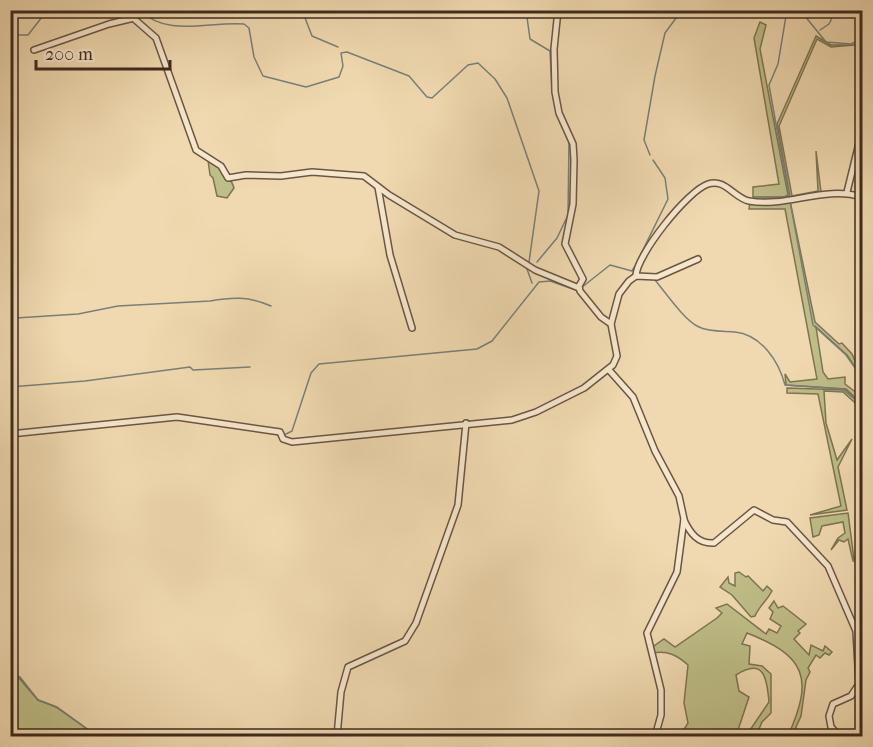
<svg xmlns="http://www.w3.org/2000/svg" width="873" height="747" viewBox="0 0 873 747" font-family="'IM FELL French Canon',serif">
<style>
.green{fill:#bebe88;stroke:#7e7454;stroke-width:1.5}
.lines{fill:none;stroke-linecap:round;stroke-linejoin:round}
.stream{stroke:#788079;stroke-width:1.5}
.street-casing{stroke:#6b5644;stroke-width:8}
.street{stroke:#f5e6cc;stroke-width:5}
</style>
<rect width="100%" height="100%" fill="#f0d9b0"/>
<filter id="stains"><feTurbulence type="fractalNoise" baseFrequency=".00333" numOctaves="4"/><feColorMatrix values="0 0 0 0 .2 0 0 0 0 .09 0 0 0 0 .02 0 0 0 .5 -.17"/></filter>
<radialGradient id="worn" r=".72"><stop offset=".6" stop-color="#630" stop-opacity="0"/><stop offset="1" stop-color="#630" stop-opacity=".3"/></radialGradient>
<g class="green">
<polygon points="760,22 766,25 760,49 788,195 784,197 753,197 753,187 779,184 754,38"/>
<polygon points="816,36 831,45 855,45 831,47 817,39 779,126 792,196 818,191 816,151 821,192 787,199 752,200 790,197 777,124"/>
<path d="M208,160C221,167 230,175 234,188L227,198L217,196L213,178L210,175Z"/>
<polygon points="790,201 815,322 839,344 842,343 852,354 862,377 847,355 816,327 823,372 828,379 845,377 845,384 862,397 862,404 846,389 786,385 785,374 790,382 817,379 785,209 749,209 750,203"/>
<polygon points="787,388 846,390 862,406 862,409 843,392 824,391 826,423 837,460 852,439 838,467 847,510 810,515 841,506 818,394 787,393"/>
<polygon points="848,513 854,559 862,561 862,564 853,561 848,539 844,542 839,540 831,550 838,538 845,533 843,522 822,526 819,535 813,537 810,518"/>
<path d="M739,572L746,577L748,576L763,591L767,586L772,591C766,602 760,605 755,616L751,617L732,595L720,587L728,577L729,583L735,586V573Z"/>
<path d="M774,601L778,608L783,606L806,624L798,631L800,633L794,639L809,655L811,645L823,651L825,646L832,652L829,655L825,653L820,658L816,655L808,668L810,672L806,680L801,716L792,736H788C814,678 806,656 747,633L742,644L750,646L749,664L762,666L771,674V713L762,722L756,736H746L769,702C767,678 764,657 736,675L739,691L749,697L736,736H680L688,723L684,703L688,665C678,656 668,650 653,653L651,648L664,639L675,647L717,618L722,613L716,608L727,604L766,634L769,629L777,633L781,626L770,619L773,612L769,608Z"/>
<polygon points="10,673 19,678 38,700 56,707 97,736 11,736"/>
</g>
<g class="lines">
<g class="stream">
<path d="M140,10C167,38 209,21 244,24L249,28L254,57L263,76L306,87L339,77L343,66L341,53L347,52L409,76L427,97L432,98L468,65L478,63L495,79L507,98L539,191L529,262"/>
<polyline points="302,10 312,36 338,47"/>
<polyline points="526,10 530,39 550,51 552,90"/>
<polyline points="800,10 826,42 851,44 862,39"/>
<polyline points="10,28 17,35 28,35 42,17 56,10"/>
<polyline points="820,30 829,24 836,10"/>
<polyline points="553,94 557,112"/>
<polyline points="650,155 644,140 655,76 665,33 682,10"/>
<polyline points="753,197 789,197 769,85 778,64 787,10"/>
<polyline points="790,201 813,325 846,355 862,378"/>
<polyline points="537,262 557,238 568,215 569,141"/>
<polyline points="527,269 532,283"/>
<path d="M655,280C665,292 685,321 699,327C709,332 723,331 735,332C762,335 779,362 785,385L842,389L862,405"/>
<polyline points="581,288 610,265 632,271 635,266 668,199 665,178 653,160"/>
<path d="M10,322L16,318L78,314L118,306L210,301C232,297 249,296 271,306"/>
<polyline points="10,387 85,381 190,367 193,370 250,367"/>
<polyline points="258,431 279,435"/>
<polyline points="284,435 292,431 311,373 319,364 477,349 492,341 539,282 550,281 576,290"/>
<polyline points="10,673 20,677 38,700 57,707 97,736"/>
<polyline points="601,736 606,734 611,736"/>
</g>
<g class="street-casing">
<g id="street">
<polyline points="124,10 156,38 196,150 221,166 228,178 246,175 281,176 312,172 364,176 389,195 455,235 499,247 535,270 579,288"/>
<polyline points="558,10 554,49 555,92 559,113 573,144 574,160 573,204 565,244 583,279 579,286 580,291 601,317 611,324"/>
<polyline points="34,50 109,24 134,18"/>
<polyline points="378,187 390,255 412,328"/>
<polyline points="847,192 862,131"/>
<path d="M636,276C636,256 687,191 708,184C725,178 734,198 749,201C788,208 824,185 862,197"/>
<polyline points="609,370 633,397 655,451 679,496 684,519 677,572 647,633 661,690 661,715 656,733"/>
<polyline points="10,434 177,417 280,432 283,439 292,442 512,420 536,412 584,388 613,365 617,356 611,324 619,294 629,281 636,276 657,277 698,259"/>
<path d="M684,520C690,533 698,544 714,543L754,510L773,520L787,522L828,566L856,631L859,684L851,696L833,704L829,716L831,727L839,736"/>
<polyline points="10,536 13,536"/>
<polyline points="337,736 341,692 348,667 405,641 416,623 458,505 466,423"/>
</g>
</g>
<use href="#street" class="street"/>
</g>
<rect width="873" height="747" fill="none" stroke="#f0d9b0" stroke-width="36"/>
<rect x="12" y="12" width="849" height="723" fill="none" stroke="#3f2b20" stroke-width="3"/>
<rect x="18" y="18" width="837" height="711" fill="none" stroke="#3f2b20" stroke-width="1.5"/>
<path d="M36 60v9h134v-9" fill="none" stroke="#3f2b20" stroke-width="3"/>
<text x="45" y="60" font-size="18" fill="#3f2b20" stroke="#f5e6cc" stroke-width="4.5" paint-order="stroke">200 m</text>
<rect width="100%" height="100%" filter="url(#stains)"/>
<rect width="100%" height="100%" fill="url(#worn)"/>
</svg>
